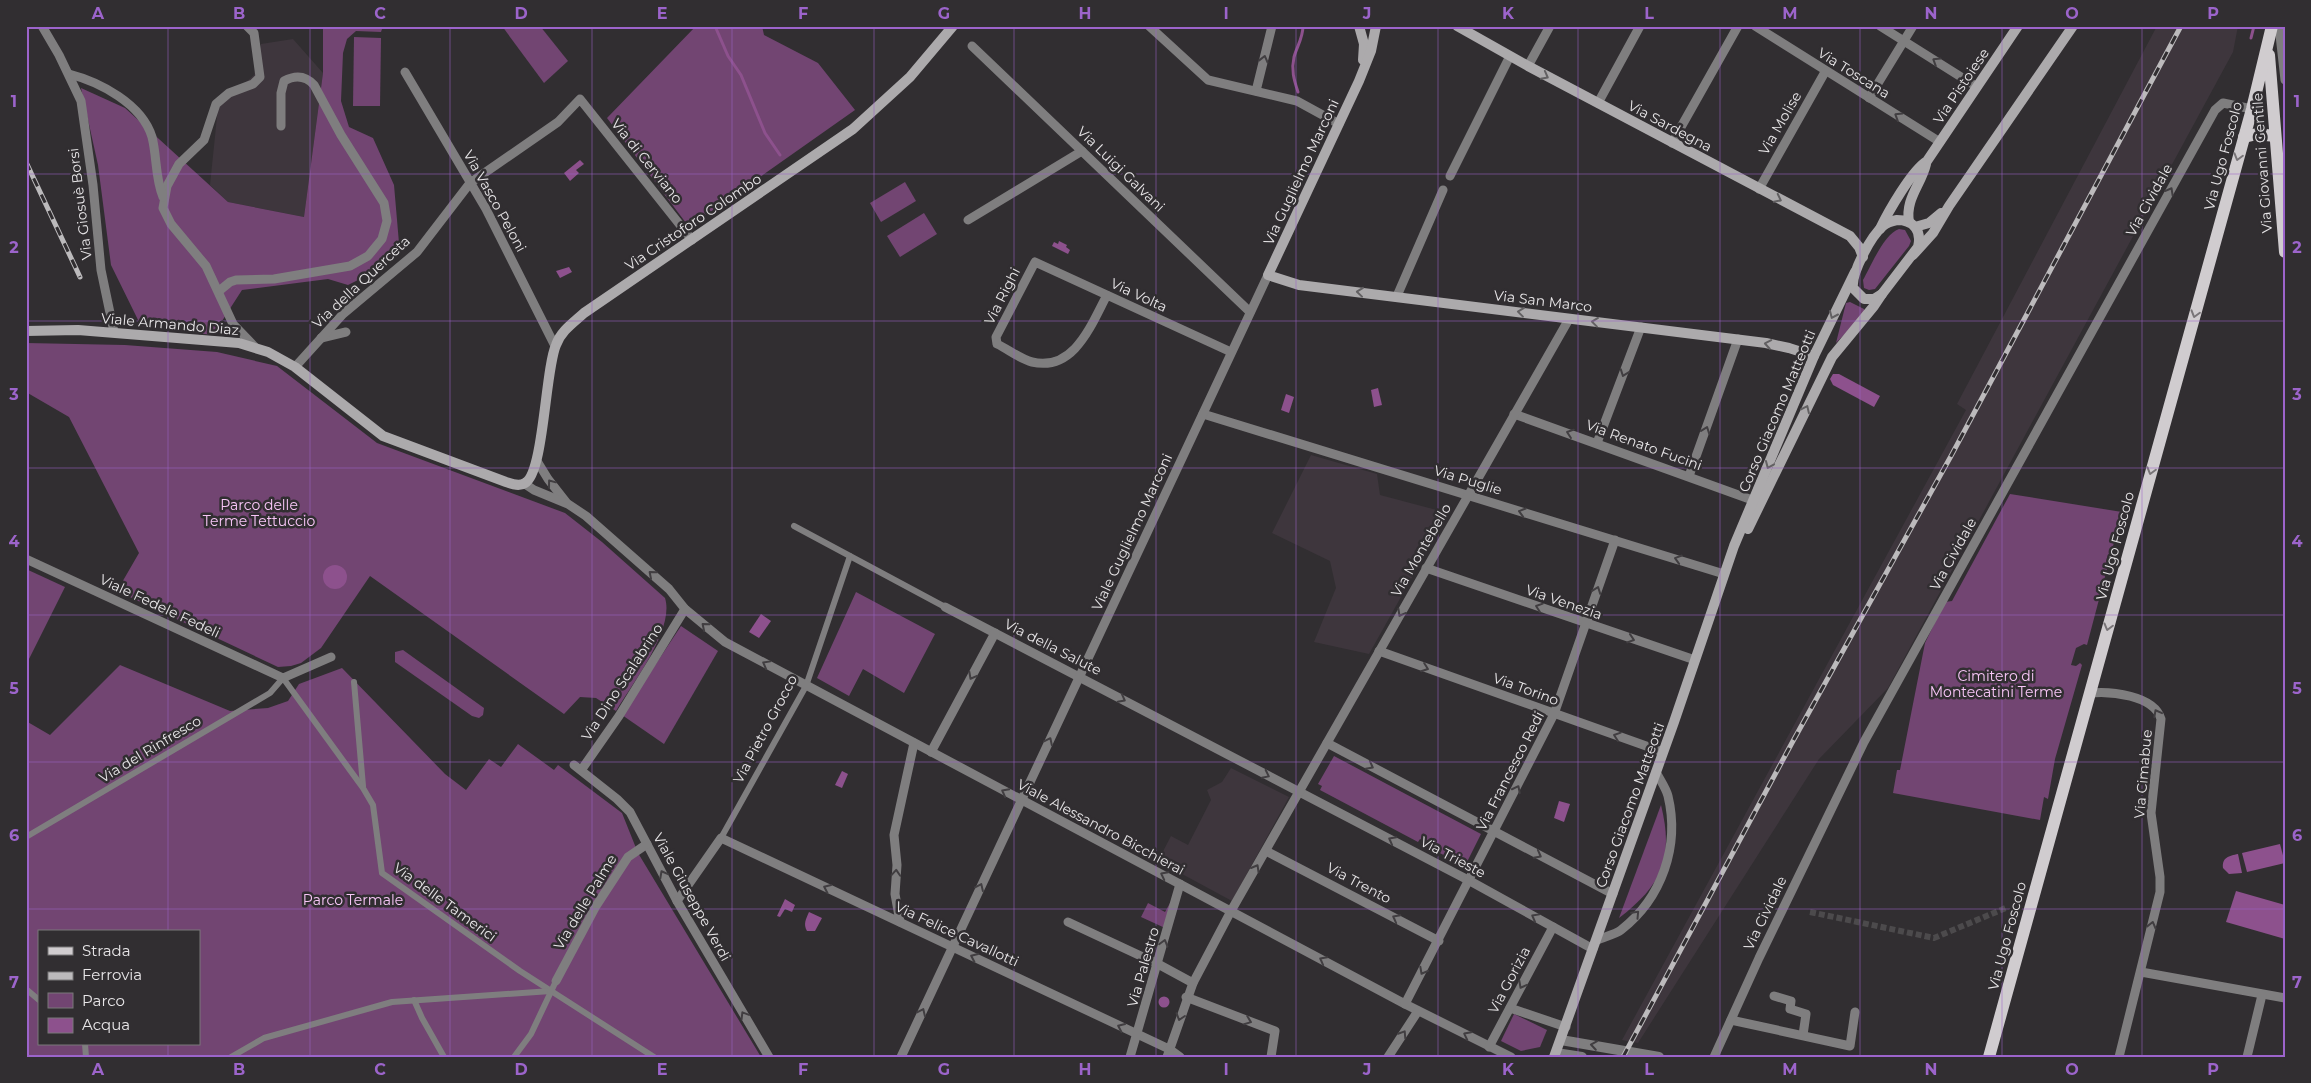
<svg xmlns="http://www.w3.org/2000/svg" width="2311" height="1083" viewBox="0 0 2311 1083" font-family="Montserrat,sans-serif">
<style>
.built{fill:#3e363d}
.green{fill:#724572;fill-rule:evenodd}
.water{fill:#8d518d}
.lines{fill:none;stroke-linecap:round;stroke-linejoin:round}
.stream{stroke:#8d518d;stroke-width:3}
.pedestrian-tunnel{stroke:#4c4a4c;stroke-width:6;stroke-dasharray:6 3;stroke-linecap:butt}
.pedestrian{stroke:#7f7e7f;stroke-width:6}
.minor{stroke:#7f7e7f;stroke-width:9}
.tertiary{stroke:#7f7e7f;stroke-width:10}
.secondary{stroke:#acaaac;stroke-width:10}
.primary{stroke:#d0cccf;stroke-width:12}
.rail-casing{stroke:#bcbabc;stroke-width:5}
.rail{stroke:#312e31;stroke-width:3;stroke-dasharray:9;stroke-linecap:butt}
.oneway{stroke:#413e41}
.oneway2{stroke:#626062}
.oneway3{stroke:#797578}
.grid{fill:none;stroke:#9c64cb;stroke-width:1;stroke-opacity:0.55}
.labels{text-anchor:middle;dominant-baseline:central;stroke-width:5;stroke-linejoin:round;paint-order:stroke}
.street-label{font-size:14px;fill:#e8e6e8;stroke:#312e31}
.park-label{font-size:14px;fill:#f9c6f8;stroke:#312e31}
.neatline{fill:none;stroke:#9c64cb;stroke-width:2}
.grid-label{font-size:16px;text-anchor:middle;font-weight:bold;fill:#9c64cb}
</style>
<rect width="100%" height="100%" fill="#312e31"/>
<g class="built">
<polygon points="2157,26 2238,26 2233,52 1888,688 1819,759 1638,1043 1622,1040 1966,410 1957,404"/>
<polygon points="293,39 323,73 304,217 228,202 210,185 218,107 254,75 261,44"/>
<polygon points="1311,455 1377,474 1380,495 1448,513 1369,654 1314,642 1336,588 1330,561 1272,533"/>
<polygon points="1231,768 1289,797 1232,901 1158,861 1171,836 1188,845 1211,800 1207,790 1222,782"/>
</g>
<g class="green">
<polygon points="323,26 383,26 381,32 356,31 347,39 343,53 341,101 349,127 373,138 394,185 399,243 370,274 348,285 328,279 242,290 213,335 141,326 111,265 98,165 81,88 125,108 228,202 304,217 323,73"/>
<polygon points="502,26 540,26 568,61 544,83"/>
<polygon points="696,26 762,26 764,35 818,63 855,110 689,227 607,118"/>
<polygon points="354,37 381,38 380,106 353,106"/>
<polygon points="905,182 916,201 881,222 870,203"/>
<polygon points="924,213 937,234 900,257 887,236"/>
<path d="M1899,229L1905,230L1911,241L1909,246L1875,289L1869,290L1864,288L1863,280C1871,266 1884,234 1899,229Z"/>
<polygon points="1850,302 1864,309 1865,313 1836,343 1846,303"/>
<path d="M26,343L125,345L217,352L277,366L377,443L565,513L602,542L665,598C675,629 632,684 616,711L596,698L580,697L564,714L370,576L321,648L301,663L291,666L278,667L117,591L139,553L69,417L26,392Z"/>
<polygon points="2010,494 2122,512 2087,645 2084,644 2076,648 2071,665 2076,666 2080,663 2082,665 2055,759 2048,799 2044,797 2040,820 1893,793 1897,770 1900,770 1925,643 1945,602 1952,601"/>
<polygon points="26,569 65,587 26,665"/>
<polygon points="856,592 935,634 904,693 863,669 849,696 817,678"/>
<polygon points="681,626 718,651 664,744 622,715"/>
<polygon points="403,650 484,708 483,715 479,718 472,716 395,662 395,652"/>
<path d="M120,665L230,711L268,708L288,701L299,684L342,668L445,774L466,790L489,759L501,767L518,744L554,770L558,765L622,813L638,853L761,1057H26V721L50,735ZM39,932H199V1044H39Z"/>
<polygon points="1334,756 1481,834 1465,866 1430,848 1431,845 1420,839 1418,842 1320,790 1322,786 1318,784"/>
<path d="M1661,805C1674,858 1662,885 1619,918Z"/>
<polygon points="1175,894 1165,928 1141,917 1148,903 1165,912"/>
<polygon points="1514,1014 1547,1030 1540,1047 1521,1051 1501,1041"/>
</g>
<g class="water">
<polygon points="580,160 584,164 576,170 579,173 570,181 564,173"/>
<polygon points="1059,241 1067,245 1066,247 1070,250 1068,254 1052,246 1054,242 1058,244"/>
<polygon points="569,267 572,272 560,278 556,271"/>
<polygon points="1833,374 1839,374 1880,396 1874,407 1833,385 1830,379"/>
<polygon points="1378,388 1382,405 1374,407 1371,390"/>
<polygon points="1286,394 1294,397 1289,413 1281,410"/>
<circle cx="335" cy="577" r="12"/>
<polygon points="761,614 771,621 759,638 749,632"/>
<polygon points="842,771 848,774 842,788 835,785"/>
<polygon points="1559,801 1570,804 1564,822 1554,818"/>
<polygon points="2280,844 2285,863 2247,872 2242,853"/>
<path d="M2238,854L2242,873L2229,874L2223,868C2222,857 2229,856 2238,854Z"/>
<polygon points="2236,891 2285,905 2285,939 2226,922"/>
<polygon points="785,899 795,905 792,912 785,909 780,917 777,916"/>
<path d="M809,912L822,918L815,931H807C803,924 806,919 809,912Z"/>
<circle cx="1164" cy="1002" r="5.5"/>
</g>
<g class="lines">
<g class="stream">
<polyline points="715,26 728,56 741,75 765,133 780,155"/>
<polyline points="2251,38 2254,26"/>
<path d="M1298,92C1294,80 1291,70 1294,57C1297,46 1303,38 1303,26"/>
</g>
<polyline class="pedestrian-tunnel" points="1810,912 1934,938 2008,907"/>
<g class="pedestrian">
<polyline points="794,526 945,607"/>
<polyline points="354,682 363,786"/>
<polyline points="26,837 270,693 283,678 363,788 373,805 382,873 520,971 654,1057"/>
<polyline points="721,838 806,686 850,556"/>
<polyline points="26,989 39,1000"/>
<polyline points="414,1000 422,1018 444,1057"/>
<polyline points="85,1044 86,1057"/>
<polyline points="231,1057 264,1038 392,1002 551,991"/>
<polyline points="514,1057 531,1034 556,981"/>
</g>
<g class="minor">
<polyline points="42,26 59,55 81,101 93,185 101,270 114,332"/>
<polyline points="247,26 254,33 260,77 253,84 229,93 216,104 204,140 179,164 167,186 163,208 171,224 206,266 233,324 255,347"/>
<polyline points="1149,26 1208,80 1297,101 1339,124"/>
<polyline points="1755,26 1940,142"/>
<polyline points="1880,26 1977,87"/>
<polyline points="2279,26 2285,80"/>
<polyline points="972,46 1250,312"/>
<polyline points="1528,66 1550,26"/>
<polyline points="405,72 486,209 555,346"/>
<path d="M69,74C100,82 142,104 152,137C157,156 155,178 163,197"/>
<polyline points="1256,91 1272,26"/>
<polyline points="1869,98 1913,26"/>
<polyline points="1598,103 1640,26"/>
<polyline points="1672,143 1738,26"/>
<polyline points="1450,176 1510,56"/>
<polyline points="1759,189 1825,72"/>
<polyline points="968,220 1082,151"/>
<path d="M219,291L230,282L236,280L274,279L350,266L368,256L382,239L387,221L384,203L341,135L314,85C305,75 295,75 284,81L281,93V126"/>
<path d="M1107,295C1091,325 1074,372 1032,362C1020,359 1008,349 997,344L996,337L1035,262L1231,352"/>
<polyline points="1397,296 1443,190"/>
<polyline points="321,338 346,332"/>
<polyline points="295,367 343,314 417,252 470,183 558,122 580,99 692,240"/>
<polyline points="1203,414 1724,574"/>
<polyline points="1514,414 1755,501 1757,504"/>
<polyline points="1597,443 1641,327"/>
<polyline points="537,461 548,479 566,502"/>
<polyline points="1689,476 1738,339"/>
<polyline points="525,484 534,490 568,504 586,516 669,589 685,609 725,642 1405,1004 1511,1057"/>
<polyline points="26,559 283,678 331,657"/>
<polyline points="1426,568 1695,660"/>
<polyline points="945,607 1470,881 1593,949"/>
<polyline points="1379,651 1663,752"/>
<path d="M2090,693C2110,691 2154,695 2161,719L2151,813L2160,877V892L2119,1057"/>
<polyline points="1327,743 1613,894"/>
<polyline points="931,752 995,633"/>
<polyline points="574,765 617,799 630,812 677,901 769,1057"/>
<polyline points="582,769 619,716 685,609"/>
<polyline points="1266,851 1439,941"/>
<polyline points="677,901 721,838 1169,1049 1180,1057"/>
<polyline points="900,922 895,894 897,865 894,835 914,743"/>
<polyline points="1068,922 1158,964 1193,983"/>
<path d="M1597,940C1604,937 1616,934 1621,930C1662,898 1680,846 1668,796C1666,788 1660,780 1656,772"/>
<polyline points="2141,972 2285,998"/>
<polyline points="556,981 596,906 628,857 647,844"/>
<polyline points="1774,996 1791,1001 1790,1009 1806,1014 1803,1035"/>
<polyline points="1186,997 1275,1031 1271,1057"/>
<polyline points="1405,1004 1554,714 1615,540"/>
<polyline points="1510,1008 1566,1027"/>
<polyline points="1731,1020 1850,1046 1855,1012"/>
<polyline points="1489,1047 1553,927"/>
<polyline points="901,1057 1268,275"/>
<polyline points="1130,1057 1180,884"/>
<polyline points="1167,1057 1193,983 1231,911 1569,319"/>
<polyline points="1388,1057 1418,1011"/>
<polyline points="1714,1057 1759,958 1864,742 2215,110 2223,103 2252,109"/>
<polyline points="2247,1057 2262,995"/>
</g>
<g class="tertiary">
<polyline points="1561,1040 1659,1057"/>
<polyline points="1556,1053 1582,1057"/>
</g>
<g class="secondary">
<polyline points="1359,26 1364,44 1363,60"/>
<polyline points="1376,26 1371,51 1359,81 1268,275 1299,285 1766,343 1789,348 1814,356"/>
<polyline points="1457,26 1528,66 1850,236 1859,247 1863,257"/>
<path d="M1897,220C1914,220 1922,231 1918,247L1882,294L1874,299H1864L1853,288C1851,273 1871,236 1883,226C1887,222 1892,221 1897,220Z"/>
<path d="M1909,222C1905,199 1921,185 1926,164"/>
<polyline points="1915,227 1929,223 1941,213"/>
<path d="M1880,229C1888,212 1912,170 1927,161L2018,26"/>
<polyline points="1913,255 1933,233 1949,206 2073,26"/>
<path d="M26,331L78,330L239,343L268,352L295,367L383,436L506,482C512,484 519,487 525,483C544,473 545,370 556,345C561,331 573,323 584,313L853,129L910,77L953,26"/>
<polyline points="1748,529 1832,357 1874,306 1882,294"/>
<polyline points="1554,1057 1674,722 1734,546 1814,356 1855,272"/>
</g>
<g class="primary">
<polyline points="2269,55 2285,252"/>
<polyline points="2244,137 2257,134 2275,136"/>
<polyline points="1989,1057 2252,109 2272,26"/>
</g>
<g class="rail-casing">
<g id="rail">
<polyline points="26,162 80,277"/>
<polyline points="1623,1057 1793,741 1951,456 2181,26"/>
</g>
</g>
<use href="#rail" class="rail"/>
</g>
<defs><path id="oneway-chevron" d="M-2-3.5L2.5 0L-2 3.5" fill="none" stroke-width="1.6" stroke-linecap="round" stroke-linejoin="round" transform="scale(1.25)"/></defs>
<g class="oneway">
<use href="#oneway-chevron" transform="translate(1264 59) rotate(-76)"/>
<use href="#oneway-chevron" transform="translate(1936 61) rotate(-148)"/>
<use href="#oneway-chevron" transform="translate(1898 116) rotate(-148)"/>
<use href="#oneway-chevron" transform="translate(2170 191) rotate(-61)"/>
<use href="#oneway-chevron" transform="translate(1624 373) rotate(110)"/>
<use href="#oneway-chevron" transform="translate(1706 430) rotate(-70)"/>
<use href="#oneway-chevron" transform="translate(1570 433) rotate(-161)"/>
<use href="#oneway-chevron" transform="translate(551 483) rotate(-127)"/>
<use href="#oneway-chevron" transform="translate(1522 512) rotate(-163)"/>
<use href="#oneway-chevron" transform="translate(1678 559) rotate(-163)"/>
<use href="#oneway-chevron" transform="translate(652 574) rotate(-139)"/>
<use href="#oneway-chevron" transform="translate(1597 590) rotate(-70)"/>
<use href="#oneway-chevron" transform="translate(1539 607) rotate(-161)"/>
<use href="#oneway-chevron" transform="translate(1401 613) rotate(119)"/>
<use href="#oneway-chevron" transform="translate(705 626) rotate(-140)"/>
<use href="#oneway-chevron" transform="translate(1631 639) rotate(18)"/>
<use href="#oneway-chevron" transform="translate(766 664) rotate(-151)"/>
<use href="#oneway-chevron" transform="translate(1425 668) rotate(20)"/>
<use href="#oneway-chevron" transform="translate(972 676) rotate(118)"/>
<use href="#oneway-chevron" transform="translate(1122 699) rotate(28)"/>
<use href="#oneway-chevron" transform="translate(2157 713) rotate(-118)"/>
<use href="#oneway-chevron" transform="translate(1617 736) rotate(-161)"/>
<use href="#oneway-chevron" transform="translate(1049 741) rotate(-64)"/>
<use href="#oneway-chevron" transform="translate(1370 766) rotate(28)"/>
<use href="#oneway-chevron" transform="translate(1266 775) rotate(26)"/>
<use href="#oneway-chevron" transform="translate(1517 789) rotate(-63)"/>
<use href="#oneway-chevron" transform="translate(1005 792) rotate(-152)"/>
<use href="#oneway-chevron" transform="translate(1392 840) rotate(-152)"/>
<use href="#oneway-chevron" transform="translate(1538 855) rotate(28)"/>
<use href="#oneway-chevron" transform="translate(1256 868) rotate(-60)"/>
<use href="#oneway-chevron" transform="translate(896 873) rotate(-86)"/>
<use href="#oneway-chevron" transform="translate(663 874) rotate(-118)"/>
<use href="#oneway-chevron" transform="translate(1164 875) rotate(-153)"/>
<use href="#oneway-chevron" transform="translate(980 887) rotate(-65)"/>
<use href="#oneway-chevron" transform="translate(827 888) rotate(-155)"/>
<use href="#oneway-chevron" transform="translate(1636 914) rotate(-47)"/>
<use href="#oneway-chevron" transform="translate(1535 917) rotate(-151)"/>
<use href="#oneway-chevron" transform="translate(1396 918) rotate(-152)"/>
<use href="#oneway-chevron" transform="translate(2152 925) rotate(-76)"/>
<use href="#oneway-chevron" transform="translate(1164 943) rotate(-74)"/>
<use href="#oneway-chevron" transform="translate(974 957) rotate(-155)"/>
<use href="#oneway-chevron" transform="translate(1323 960) rotate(-152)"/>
<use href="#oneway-chevron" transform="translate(1423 971) rotate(118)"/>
<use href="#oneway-chevron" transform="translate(1522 985) rotate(118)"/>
<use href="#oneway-chevron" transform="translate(922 1012) rotate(-65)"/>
<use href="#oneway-chevron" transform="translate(744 1015) rotate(-121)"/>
<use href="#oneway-chevron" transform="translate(1180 1017) rotate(108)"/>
<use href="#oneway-chevron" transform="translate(1248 1021) rotate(21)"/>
<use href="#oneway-chevron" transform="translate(1121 1027) rotate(-155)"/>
<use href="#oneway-chevron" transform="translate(1403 1034) rotate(-57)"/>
<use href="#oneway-chevron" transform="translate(1467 1035) rotate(-153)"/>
<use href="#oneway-chevron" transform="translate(1594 1045) rotate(-171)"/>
</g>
<g class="oneway2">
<use href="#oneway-chevron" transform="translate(1545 76) rotate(28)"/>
<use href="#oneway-chevron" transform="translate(1778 199) rotate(27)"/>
<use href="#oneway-chevron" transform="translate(1360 292) rotate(-174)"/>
<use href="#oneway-chevron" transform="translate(1521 312) rotate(-173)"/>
<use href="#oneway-chevron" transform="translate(1833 315) rotate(114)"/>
<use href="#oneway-chevron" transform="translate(1595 322) rotate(-173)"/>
<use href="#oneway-chevron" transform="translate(1768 344) rotate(-170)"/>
<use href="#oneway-chevron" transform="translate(1806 409) rotate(-65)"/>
<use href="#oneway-chevron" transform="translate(1769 465) rotate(113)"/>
</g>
<g class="oneway3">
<use href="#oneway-chevron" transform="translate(2238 157) rotate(106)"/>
<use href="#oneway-chevron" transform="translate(2195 314) rotate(106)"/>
<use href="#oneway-chevron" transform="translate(2151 471) rotate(106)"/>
<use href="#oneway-chevron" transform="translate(2108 627) rotate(105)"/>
</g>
<path class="grid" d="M168,26V932M310,26V1057M450,26V1057M592,26V1057M732,26V1057M874,26V1057M1014,26V1057M1156,26V1057M1296,26V1057M1438,26V1057M1578,26V1057M1720,26V1057M1860,26V1057M2002,26V1057M2142,26V1057M26,174H2285M26,321H2285M26,468H2285M26,615H2285M26,762H2285M26,909H2285M168,1044V1057"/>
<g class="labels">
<g class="street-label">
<text transform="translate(1854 73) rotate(32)">Via Toscana</text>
<text transform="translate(1961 86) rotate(-56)">Via Pistoiese</text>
<text transform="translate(1780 123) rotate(-60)">Via Molise</text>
<text transform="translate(1670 126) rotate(28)">Via Sardegna</text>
<text transform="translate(2223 156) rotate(-75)">Via Ugo Foscolo</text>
<text transform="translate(647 161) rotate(51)">Via di Cerviano</text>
<text transform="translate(2262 163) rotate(-94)">Via Giovanni Gentile</text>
<text transform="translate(1121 169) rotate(44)">Via Luigi Galvani</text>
<text transform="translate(1301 172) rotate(-65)">Via Guglielmo Marconi</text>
<text transform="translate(2149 200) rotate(-61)">Via Cividale</text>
<text transform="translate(495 201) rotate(61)">Via Vasco Peloni</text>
<text transform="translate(80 204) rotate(-97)">Via Giosuè Borsi</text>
<text transform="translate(693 222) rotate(-34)">Via Cristoforo Colombo</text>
<text transform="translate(361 282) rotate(-43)">Via della Querceta</text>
<text transform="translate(1139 295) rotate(25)">Via Volta</text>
<text transform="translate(1002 296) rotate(-63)">Via Righi</text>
<text transform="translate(1543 301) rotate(7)">Via San Marco</text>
<text transform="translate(170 324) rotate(5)">Viale Armando Diaz</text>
<text transform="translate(1777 411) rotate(-67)">Corso Giacomo Matteotti</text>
<text transform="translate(1644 445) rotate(20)">Via Renato Fucini</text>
<text transform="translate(1468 480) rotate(17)">Via Puglie</text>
<text transform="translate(1132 532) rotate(-65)">Viale Guglielmo Marconi</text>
<text transform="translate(2115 546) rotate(-75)">Via Ugo Foscolo</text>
<text transform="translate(1421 550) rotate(-60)">Via Montebello</text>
<text transform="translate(1953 554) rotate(-61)">Via Cividale</text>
<text transform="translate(1564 602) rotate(19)">Via Venezia</text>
<text transform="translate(160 606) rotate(25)">Viale Fedele Fedeli</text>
<text transform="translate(1053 647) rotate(27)">Via della Salute</text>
<text transform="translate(622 682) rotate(-57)">Via Dino Scalabrino</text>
<text transform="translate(1526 689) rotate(20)">Via Torino</text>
<text transform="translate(765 729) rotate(-62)">Via Pietro Grocco</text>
<text transform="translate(150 749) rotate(-31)">Via del Rinfresco</text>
<text transform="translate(1510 771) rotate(-63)">Via Francesco Redi</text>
<text transform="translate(2143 774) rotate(-85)">Via Cimabue</text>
<text transform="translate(1630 805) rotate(-70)">Corso Giacomo Matteotti</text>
<text transform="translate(1101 827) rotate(28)">Viale Alessandro Bicchierai</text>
<text transform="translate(1453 857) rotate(28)">Via Trieste</text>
<text transform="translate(1359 883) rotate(28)">Via Trento</text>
<text transform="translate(692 897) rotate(61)">Viale Giuseppe Verdi</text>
<text transform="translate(445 902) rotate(36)">Via delle Tamerici</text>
<text transform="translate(585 902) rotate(-59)">Via delle Palme</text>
<text transform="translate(1765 913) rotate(-64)">Via Cividale</text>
<text transform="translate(957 934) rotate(25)">Via Felice Cavallotti</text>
<text transform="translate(2007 936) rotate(-75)">Via Ugo Foscolo</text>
<text transform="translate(1143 967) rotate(-74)">Via Palestro</text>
<text transform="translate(1509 980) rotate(-62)">Via Gorizia</text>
</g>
<g class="park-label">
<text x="259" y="505">Parco delle<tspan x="259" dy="16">Terme Tettuccio</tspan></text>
<text x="1996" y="676">Cimitero di<tspan x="1996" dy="16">Montecatini Terme</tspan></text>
<text x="353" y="900">Parco Termale</text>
</g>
</g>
<rect width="2311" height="1083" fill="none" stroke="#312e31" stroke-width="55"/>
<rect x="38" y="930" width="162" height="115" fill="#312e31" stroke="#7a787a"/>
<rect x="48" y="947" width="25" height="8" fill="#d0cccf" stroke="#7a787a"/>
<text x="82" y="956" font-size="15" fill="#e8e6e8">Strada</text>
<rect x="48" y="972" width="25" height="8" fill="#bcbabc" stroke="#7a787a"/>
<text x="82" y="980" font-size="15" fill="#e8e6e8">Ferrovia</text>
<rect x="48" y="993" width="25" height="15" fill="#724572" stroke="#7a787a"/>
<text x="82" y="1006" font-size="15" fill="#e8e6e8">Parco</text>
<rect x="48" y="1018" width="25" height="15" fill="#8d518d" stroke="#7a787a"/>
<text x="82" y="1030" font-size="15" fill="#e8e6e8">Acqua</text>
<rect x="28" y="28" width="2256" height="1028" class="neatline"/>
<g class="grid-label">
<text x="98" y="19">A</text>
<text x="239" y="19">B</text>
<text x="380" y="19">C</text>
<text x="521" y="19">D</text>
<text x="662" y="19">E</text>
<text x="803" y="19">F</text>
<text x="944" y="19">G</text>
<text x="1085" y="19">H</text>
<text x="1226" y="19">I</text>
<text x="1367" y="19">J</text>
<text x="1508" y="19">K</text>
<text x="1649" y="19">L</text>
<text x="1790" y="19">M</text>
<text x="1931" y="19">N</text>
<text x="2072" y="19">O</text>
<text x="2213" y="19">P</text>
<text x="14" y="107">1</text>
<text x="2297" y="107">1</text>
<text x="14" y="253">2</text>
<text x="2297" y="253">2</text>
<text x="14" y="400">3</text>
<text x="2297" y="400">3</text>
<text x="14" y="547">4</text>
<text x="2297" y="547">4</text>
<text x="14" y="694">5</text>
<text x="2297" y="694">5</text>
<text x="14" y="841">6</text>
<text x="2297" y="841">6</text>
<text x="14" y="988">7</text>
<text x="2297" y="988">7</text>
<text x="98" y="1075">A</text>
<text x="239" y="1075">B</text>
<text x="380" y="1075">C</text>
<text x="521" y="1075">D</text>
<text x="662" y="1075">E</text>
<text x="803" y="1075">F</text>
<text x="944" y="1075">G</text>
<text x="1085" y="1075">H</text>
<text x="1226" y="1075">I</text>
<text x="1367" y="1075">J</text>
<text x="1508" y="1075">K</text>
<text x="1649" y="1075">L</text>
<text x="1790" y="1075">M</text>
<text x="1931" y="1075">N</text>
<text x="2072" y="1075">O</text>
<text x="2213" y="1075">P</text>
</g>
</svg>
